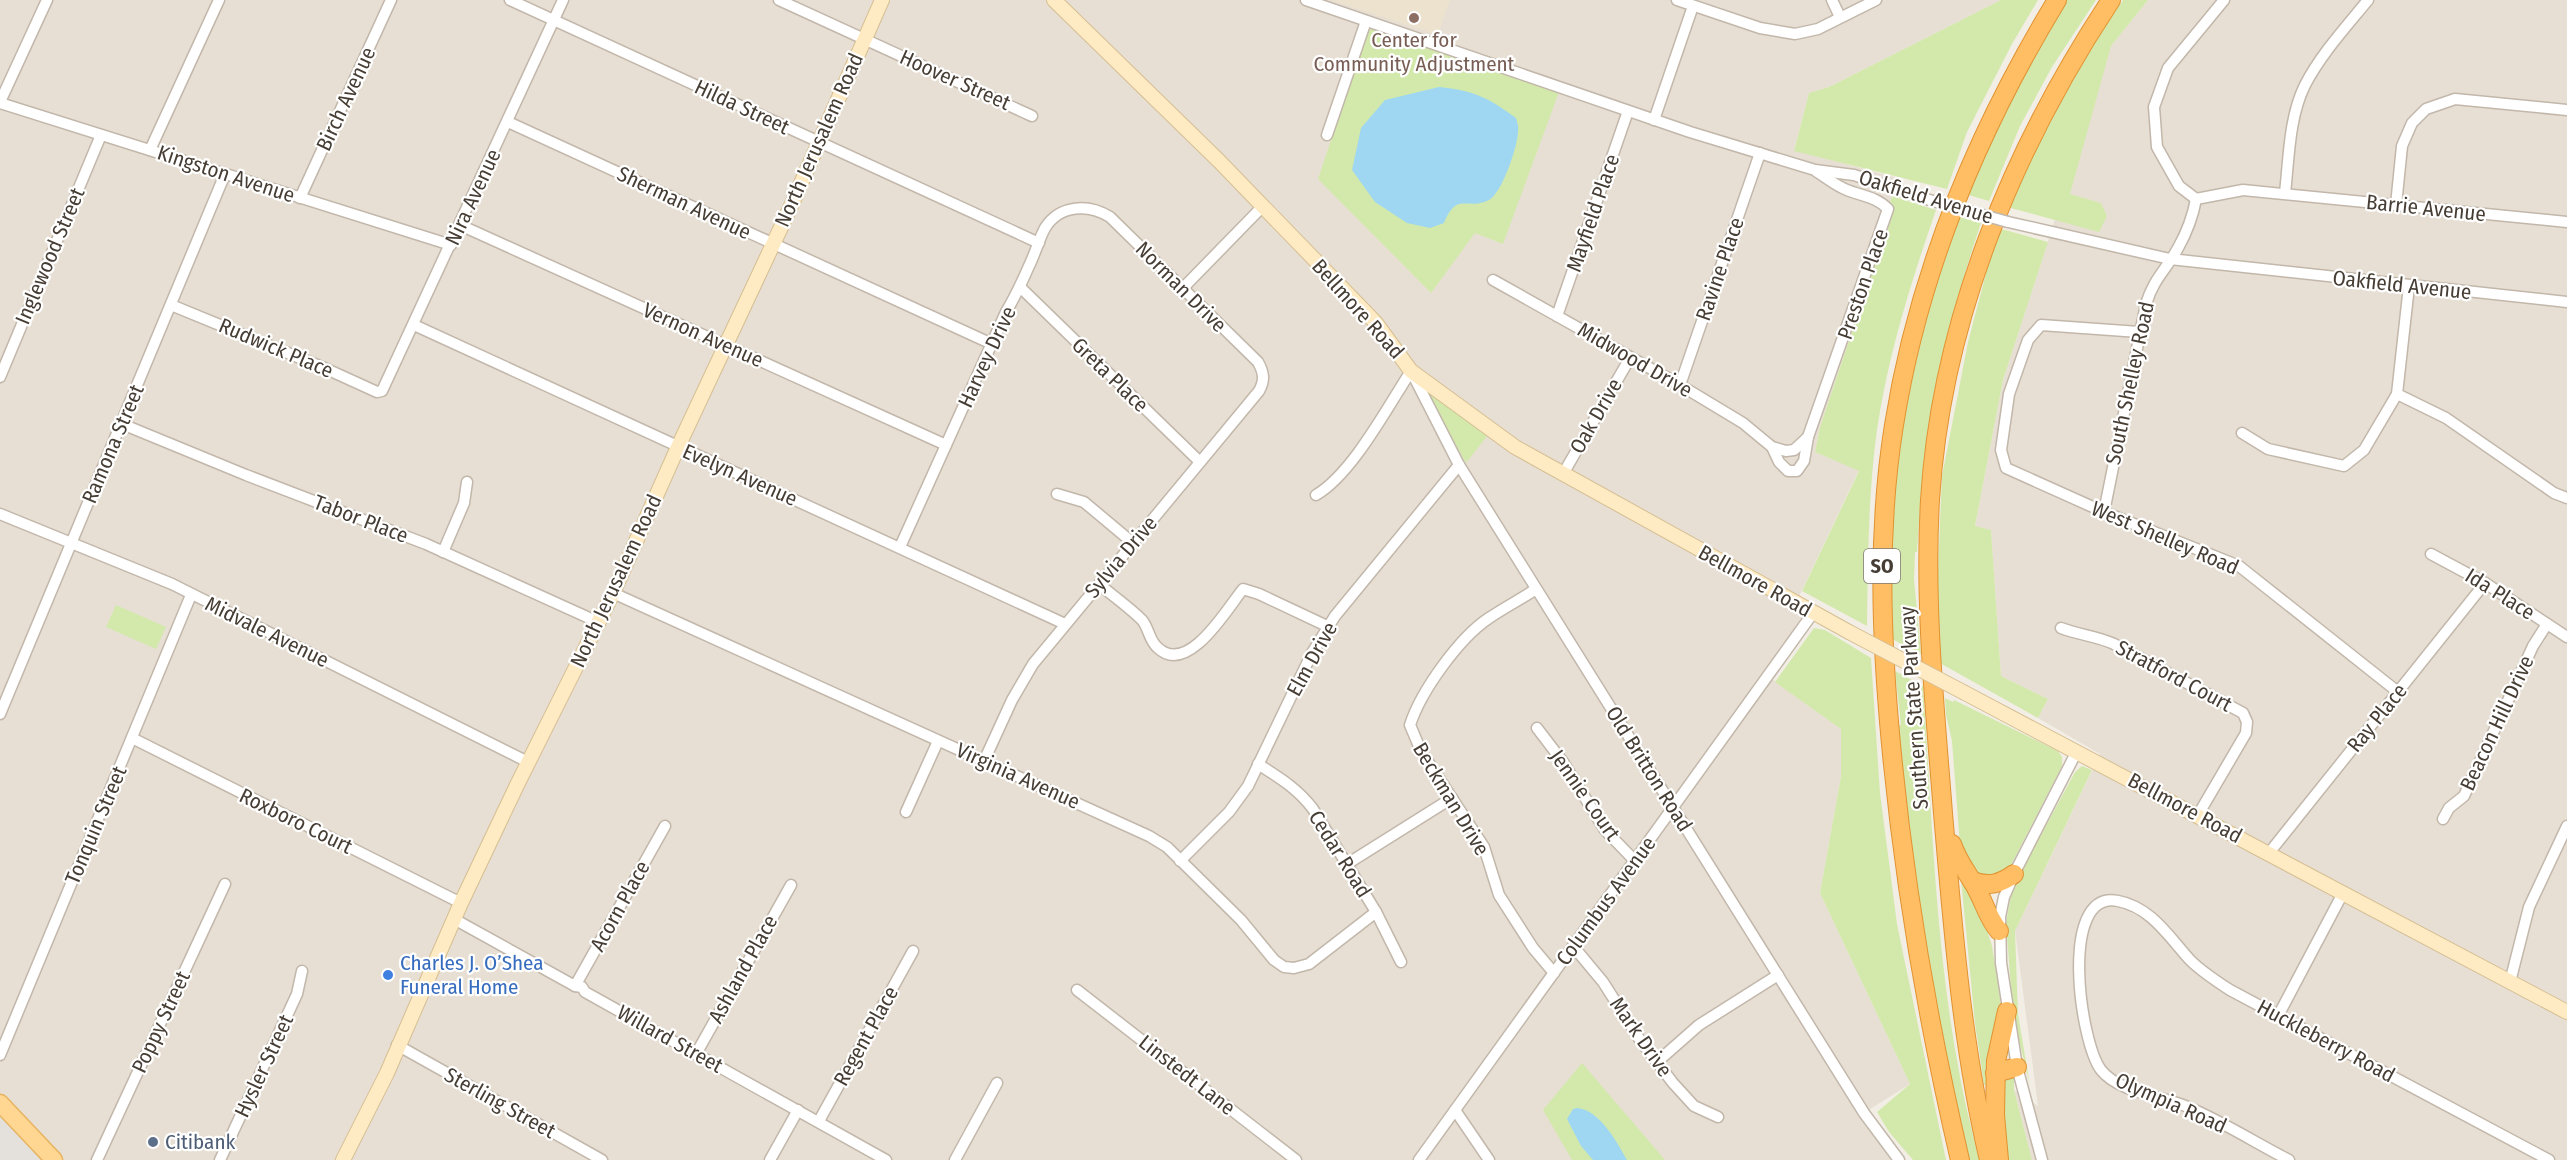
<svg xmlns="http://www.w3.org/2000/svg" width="2567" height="1160" viewBox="0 0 2567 1160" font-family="'Fira Sans Condensed',sans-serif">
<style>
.residential{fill:#e7dfd3}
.education{fill:#ede2ce}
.green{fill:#d3e9ac}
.parking{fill:#e4e1dd}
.water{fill:#9fd7f2}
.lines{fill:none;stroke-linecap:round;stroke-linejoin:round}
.minor-casing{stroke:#c2b7aa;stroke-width:13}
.secondary-casing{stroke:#d5be93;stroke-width:16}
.primary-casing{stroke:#e7b35f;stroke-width:19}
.motorway-casing{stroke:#e19231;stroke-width:20}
.minor{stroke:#fff;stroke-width:10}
.secondary{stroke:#ffebc3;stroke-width:14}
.primary{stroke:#ffd792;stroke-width:16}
.motorway{stroke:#ffbe64;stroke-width:18}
.minor-bridge-casing{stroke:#c2b7aa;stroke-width:13;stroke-linecap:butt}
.secondary-bridge-casing{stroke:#d5be93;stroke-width:16;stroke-linecap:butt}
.minor-bridge{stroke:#fff;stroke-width:10}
.secondary-bridge{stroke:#ffebc3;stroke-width:14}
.education-dot{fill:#8d6e63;stroke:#fff;stroke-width:2}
.shop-dot{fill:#3f7fe0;stroke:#fff;stroke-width:2}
.service-dot{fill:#5c6f8a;stroke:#fff;stroke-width:2}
.labels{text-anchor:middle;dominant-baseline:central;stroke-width:4.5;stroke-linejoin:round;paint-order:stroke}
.shield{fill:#fff;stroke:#7e7771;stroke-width:1.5}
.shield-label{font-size:20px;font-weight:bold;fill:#463d34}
.education-label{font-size:21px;fill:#785e54;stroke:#fff}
.street-label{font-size:21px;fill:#463d34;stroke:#fff}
.shop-label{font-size:21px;fill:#366cbe;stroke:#fff;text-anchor:start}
.service-label{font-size:21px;fill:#4e5e75;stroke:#fff;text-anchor:start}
</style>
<rect width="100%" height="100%" fill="#f3eee5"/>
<g class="residential">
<polygon points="0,0 2001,0 1829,87 1809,93 1794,150 1898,178 1890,202 1893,210 1820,427 1815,452 1859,470 1796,603 1813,613 1768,676 1841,729 1841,776 1820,893 1910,1084 1864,1113 1899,1160 0,1160"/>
<polygon points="2148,0 2567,0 2567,1160 2032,1160 2014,1090 2038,1106 2015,931 2100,754 2038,718 2048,699 2001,676 1991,530 1975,526 2003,380 2111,46"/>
</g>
<polygon class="education" points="1331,0 1450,0 1438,35"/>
<g class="green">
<polygon points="2001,0 2038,0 2012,44 1967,132 1947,189 1794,151 1809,93 1829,87"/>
<polygon points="2063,0 2096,0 2052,67 2020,126 1989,201 1965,194 1974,170"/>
<path d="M2123,0H2148L2111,46L2070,194L2101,203L2107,216L2099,232L2007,207C2042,135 2077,66 2123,0Z"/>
<polygon points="1369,27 1559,92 1503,244 1475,233 1431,293 1318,179"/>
<path d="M1892,196L1936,210C1911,282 1888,355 1877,430C1868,495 1868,561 1867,626L1802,591L1859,471L1815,452L1820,427L1893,210L1890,202Z"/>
<path d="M1959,217L1981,223C1961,283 1943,343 1932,405C1923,454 1920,503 1917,552H1915L1914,579L1921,654L1892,639L1890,546L1897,462L1906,404L1927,303Z"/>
<polygon points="1998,228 2048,242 2003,380 1975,526 1991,530 2001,676 2048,699 2038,718 1938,662 1937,590 1942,476 1968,342"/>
<polygon points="1421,383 1488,435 1466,463"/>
<polygon points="116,605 166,627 156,649 106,627"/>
<polygon points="1814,628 1825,630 1871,658 1880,793 1897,924 1946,1160 1913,1160 1889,1132 1877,1112 1910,1084 1820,893 1841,776 1841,729 1775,682"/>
<path d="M1895,671L1923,686C1932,814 1935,945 1959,1071C1964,1101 1972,1130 1979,1160H1969C1934,1017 1912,872 1897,725H1901Z"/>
<polygon points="1945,698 1953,702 1954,700 2058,751 2062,757 2062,766 2007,873 1976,877 1960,846 1952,741 1946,715"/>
<polygon points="2082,766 2092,770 2015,931 2018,1014 2030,1086 2013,1015 2006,923 2012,889 2075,772"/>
<polygon points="1960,869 1978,902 1992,946 1998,983 2001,1008 1988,1085 1984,1085 1975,1023"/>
<polygon points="1582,1063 1665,1160 1572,1160 1543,1110"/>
<polygon points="2011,1073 2014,1077 2014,1090 2032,1160 2008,1160 2000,1075"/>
</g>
<polygon class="parking" points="0,1103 54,1160 0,1160"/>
<g class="water">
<path d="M1439,87C1475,91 1487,97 1516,118C1517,122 1519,127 1518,131C1518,146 1502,193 1489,200C1467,211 1457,191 1444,223L1430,228L1407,223L1375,202L1352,170L1361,128L1385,100Z"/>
<path d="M1578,1108C1600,1111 1617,1142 1627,1160H1593L1581,1146L1567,1119L1573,1109Z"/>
</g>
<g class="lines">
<g class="minor-casing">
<g id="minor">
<polyline points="510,0 1039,243"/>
<polyline points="779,0 1032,116"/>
<polyline points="1306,0 1690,132 1815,170 1854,175 1919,197"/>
<polyline points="1677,0 1760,28 1795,34 1818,29 1876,0"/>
<polyline points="1832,0 1840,17"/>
<polyline points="0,102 47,0"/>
<polyline points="0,103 451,245"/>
<polyline points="1654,120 1693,6"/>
<polyline points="508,122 992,344"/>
<polyline points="1327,135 1366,21"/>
<polyline points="150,150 219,0"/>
<path d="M2285,193C2289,158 2289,117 2305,85C2321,54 2346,27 2368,0"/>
<polyline points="300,198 391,0"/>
<polyline points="2196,199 2179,186 2157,147 2154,107 2168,68 2224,0"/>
<polyline points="2396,205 2402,146 2412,123 2426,109 2455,99 2567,110"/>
<polyline points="2008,222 2170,259 2567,302"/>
<polyline points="460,225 946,445"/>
<polyline points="1493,280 1680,385 1743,423 1772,447 1786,451 1794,450 1808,437"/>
<polyline points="1020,287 1200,462"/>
<polyline points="1183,288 1263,206"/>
<polyline points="171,305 322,367 377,392 382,391 563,0"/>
<polyline points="1557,316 1628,111"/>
<polyline points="414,325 1065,624"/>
<polyline points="2139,332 2041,325 2028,340 2009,394 2001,450 2006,468 2104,512 2239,566 2398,692"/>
<polyline points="0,377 101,135"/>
<polyline points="1680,385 1760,153"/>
<polyline points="2397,394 2446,418 2554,493 2567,498"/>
<polyline points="122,424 246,475 426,544 598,622"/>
<polyline points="2242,433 2268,449 2344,466 2364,450 2397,394 2409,286"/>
<path d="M1772,447L1779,462L1788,471H1797L1804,461L1808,437L1888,209C1877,197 1862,196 1847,190C1836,186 1827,178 1817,172"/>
<polyline points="1563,474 1630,358"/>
<polyline points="1057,494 1084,502 1133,543"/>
<path d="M1316,495C1352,474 1387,408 1411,371L1459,465L1864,1113L1899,1160"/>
<path d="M2104,512L2146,304C2154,278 2166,270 2178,248C2187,232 2193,216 2196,199L2243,190L2567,222"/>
<polyline points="0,514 172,584 528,762"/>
<path d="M900,547L1006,312C1015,297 1022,282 1029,266C1035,254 1039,239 1045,228C1060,204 1089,204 1110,217L1258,362C1264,373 1265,380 1259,391L1033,664L1012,700L984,761"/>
<polyline points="443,552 464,503 467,482"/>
<polyline points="2431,554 2485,583 2567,637"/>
<path d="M1099,584C1113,596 1129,607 1142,620C1149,628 1149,641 1158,648C1188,676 1227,609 1243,589L1259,594L1329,627"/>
<path d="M1536,589C1521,599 1504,608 1489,618C1459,638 1421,691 1410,725L1421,751L1484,847L1499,895L1533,948L1554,973"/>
<polyline points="613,593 1149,836 1167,847 1241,920 1274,960 1284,967 1294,968 1309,964 1376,912"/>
<path d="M2061,628C2079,635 2097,636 2114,644L2243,713L2247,722L2246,733L2198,815"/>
<polyline points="0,714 225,174"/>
<polyline points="1537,728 1563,762 1605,830 1635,861"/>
<polyline points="132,738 461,903"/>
<path d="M1258,764C1280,778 1298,789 1313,809L1376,912L1401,962"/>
<polyline points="906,812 938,741"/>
<polyline points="2443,819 2449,808 2464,796 2533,646 2547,624"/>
<polyline points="2269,853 2485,583"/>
<polyline points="1180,861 1229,812 1248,786 1312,653 1335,616 1459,465"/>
<polyline points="1347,864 1452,798"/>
<polyline points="454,919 575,986 582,987 585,992 886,1160"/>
<polyline points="1573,946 1603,982 1640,1040 1673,1083 1694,1106 1718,1117"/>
<polyline points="2510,982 2529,907 2567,826"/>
<polyline points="575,986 665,826"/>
<polyline points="1077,990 1296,1160"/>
<polyline points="2278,1016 2343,893"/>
<polyline points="397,1045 602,1160"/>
<polyline points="696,1054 791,885"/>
<polyline points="0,1055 191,595"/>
<polyline points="1657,1062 1699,1025 1778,975"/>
<polyline points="1455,1110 1489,1160"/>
<polyline points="819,1121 913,951"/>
<polyline points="97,1160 225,884"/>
<polyline points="220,1160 297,994 302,971"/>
<polyline points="770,1160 798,1110"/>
<polyline points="955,1160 997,1083"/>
<polyline points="1419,1160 1813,613"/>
<polyline points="2042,1160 2017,1067 2001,963 2000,917 2004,897 2014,874 2077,751"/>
<path d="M2289,1160C2256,1143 2223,1122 2188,1107C2163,1096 2119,1093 2101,1070C2080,1042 2058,889 2118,901C2151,907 2169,937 2190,960C2202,972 2216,981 2230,990L2549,1160"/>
</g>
</g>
<g class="secondary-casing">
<g id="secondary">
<polyline points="1054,0 1219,161 1376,323 1411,371 1515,447 1849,632"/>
<polyline points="1965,693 2567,1012"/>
<polyline points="343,1160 387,1073 461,903 517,785 613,593 678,447 791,206 882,0"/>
</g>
</g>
<g class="primary-casing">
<polyline id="primary" points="0,1103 54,1160"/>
</g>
<g class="motorway-casing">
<g id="motorway">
<path d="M1952,844C1957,859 1964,868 1972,881C1983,897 1986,916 1999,931"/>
<path d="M1972,881C1989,887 2000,884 2014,874"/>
<polyline points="1995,1073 2017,1067"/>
<path d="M1960,1160C1928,1023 1904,884 1891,744C1881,638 1877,531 1894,425C1918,274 1978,130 2057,0"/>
<path d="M1989,1160C1962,1046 1953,930 1943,813C1935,709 1924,605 1930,500C1941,321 2013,148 2111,0"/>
<polyline points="1999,1160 1995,1115 1996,1061 2007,1011"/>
</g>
</g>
<use href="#minor" class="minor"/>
<use href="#secondary" class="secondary"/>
<use href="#primary" class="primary"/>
<use href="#motorway" class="motorway"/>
<g class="minor-bridge-casing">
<polyline id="minor-bridge" points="1919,197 2008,222"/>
</g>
<g class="secondary-bridge-casing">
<polyline id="secondary-bridge" points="1849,632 1965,693"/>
</g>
<use href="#minor-bridge" class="minor-bridge"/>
<use href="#secondary-bridge" class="secondary-bridge"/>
</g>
<circle class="education-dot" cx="1414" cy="18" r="6"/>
<circle class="shop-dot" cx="388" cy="975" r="6"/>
<circle class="service-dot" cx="153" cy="1142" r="6"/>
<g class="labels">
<rect class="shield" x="1864" y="549" width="36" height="34" rx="4.5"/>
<g class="shield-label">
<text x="1882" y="566">SO</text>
</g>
<g class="education-label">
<text x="1414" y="40">Center for<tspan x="1414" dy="24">Community Adjustment</tspan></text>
</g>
<g class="street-label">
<text transform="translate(955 80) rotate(24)">Hoover Street</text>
<text transform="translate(346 99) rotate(-65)">Birch Avenue</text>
<text transform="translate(742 107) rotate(25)">Hilda Street</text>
<text transform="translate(819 140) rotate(-66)">North Jerusalem Road</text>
<text transform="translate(226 174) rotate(18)">Kingston Avenue</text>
<text transform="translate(473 197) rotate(-65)">Nira Avenue</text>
<text transform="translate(1926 197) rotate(17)">Oakfield Avenue</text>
<text transform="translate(684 203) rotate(25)">Sherman Avenue</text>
<text transform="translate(2426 208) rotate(6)">Barrie Avenue</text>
<text transform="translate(1593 213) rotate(-71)">Mayfield Place</text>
<text transform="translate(50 256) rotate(-67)">Inglewood Street</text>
<text transform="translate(1720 269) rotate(-71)">Ravine Place</text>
<text transform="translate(1863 284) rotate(-71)">Preston Place</text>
<text transform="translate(2402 285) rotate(6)">Oakfield Avenue</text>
<text transform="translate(1181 287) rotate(45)">Norman Drive</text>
<text transform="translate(1358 309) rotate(48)">Bellmore Road</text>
<text transform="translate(703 335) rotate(24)">Vernon Avenue</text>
<text transform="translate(276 348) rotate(23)">Rudwick Place</text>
<text transform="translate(987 357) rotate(-65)">Harvey Drive</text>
<text transform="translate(1635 360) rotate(30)">Midwood Drive</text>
<text transform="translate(1110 375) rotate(44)">Greta Place</text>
<text transform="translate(2130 383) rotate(-78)">South Shelley Road</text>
<text transform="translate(1596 416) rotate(-60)">Oak Drive</text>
<text transform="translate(113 444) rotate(-67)">Ramona Street</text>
<text transform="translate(740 475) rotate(24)">Evelyn Avenue</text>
<text transform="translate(361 519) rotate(21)">Tabor Place</text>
<text transform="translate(2165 538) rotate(23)">West Shelley Road</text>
<text transform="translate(1121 557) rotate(-50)">Sylvia Drive</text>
<text transform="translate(616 581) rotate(-65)">North Jerusalem Road</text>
<text transform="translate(1755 581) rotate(29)">Bellmore Road</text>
<text transform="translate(2500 594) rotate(32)">Ida Place</text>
<text transform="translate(267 632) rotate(26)">Midvale Avenue</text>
<text transform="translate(1312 659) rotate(-61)">Elm Drive</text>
<text transform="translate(2174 676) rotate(28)">Stratford Court</text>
<text transform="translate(1914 708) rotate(-94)">Southern State Parkway</text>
<text transform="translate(2377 718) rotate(-51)">Ray Place</text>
<text transform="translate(2497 723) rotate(-65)">Beacon Hill Drive</text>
<text transform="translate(1649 769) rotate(58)">Old Britton Road</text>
<text transform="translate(1018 776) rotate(24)">Virginia Avenue</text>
<text transform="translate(1585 795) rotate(55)">Jennie Court</text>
<text transform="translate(1451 799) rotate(59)">Beckman Drive</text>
<text transform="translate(2185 808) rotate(28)">Bellmore Road</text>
<text transform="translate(296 821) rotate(26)">Roxboro Court</text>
<text transform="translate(96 825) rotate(-67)">Tonquin Street</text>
<text transform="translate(1340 854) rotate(58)">Cedar Road</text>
<text transform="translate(1606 901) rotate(-54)">Columbus Avenue</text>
<text transform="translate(620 906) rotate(-61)">Acorn Place</text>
<text transform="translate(743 969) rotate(-61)">Ashland Place</text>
<text transform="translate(161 1022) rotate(-65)">Poppy Street</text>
<text transform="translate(866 1036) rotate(-61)">Regent Place</text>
<text transform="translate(1641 1037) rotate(55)">Mark Drive</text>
<text transform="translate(670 1039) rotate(29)">Willard Street</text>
<text transform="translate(2326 1041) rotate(28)">Huckleberry Road</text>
<text transform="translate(264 1066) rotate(-65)">Hysler Street</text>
<text transform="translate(1187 1075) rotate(38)">Linstedt Lane</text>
<text transform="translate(500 1103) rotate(29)">Sterling Street</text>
<text transform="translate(2171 1103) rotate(24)">Olympia Road</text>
</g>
<g class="shop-label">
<text x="400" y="963">Charles J. O’Shea<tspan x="400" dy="24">Funeral Home</tspan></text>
</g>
<g class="service-label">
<text x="165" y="1142">Citibank</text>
</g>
</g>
</svg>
